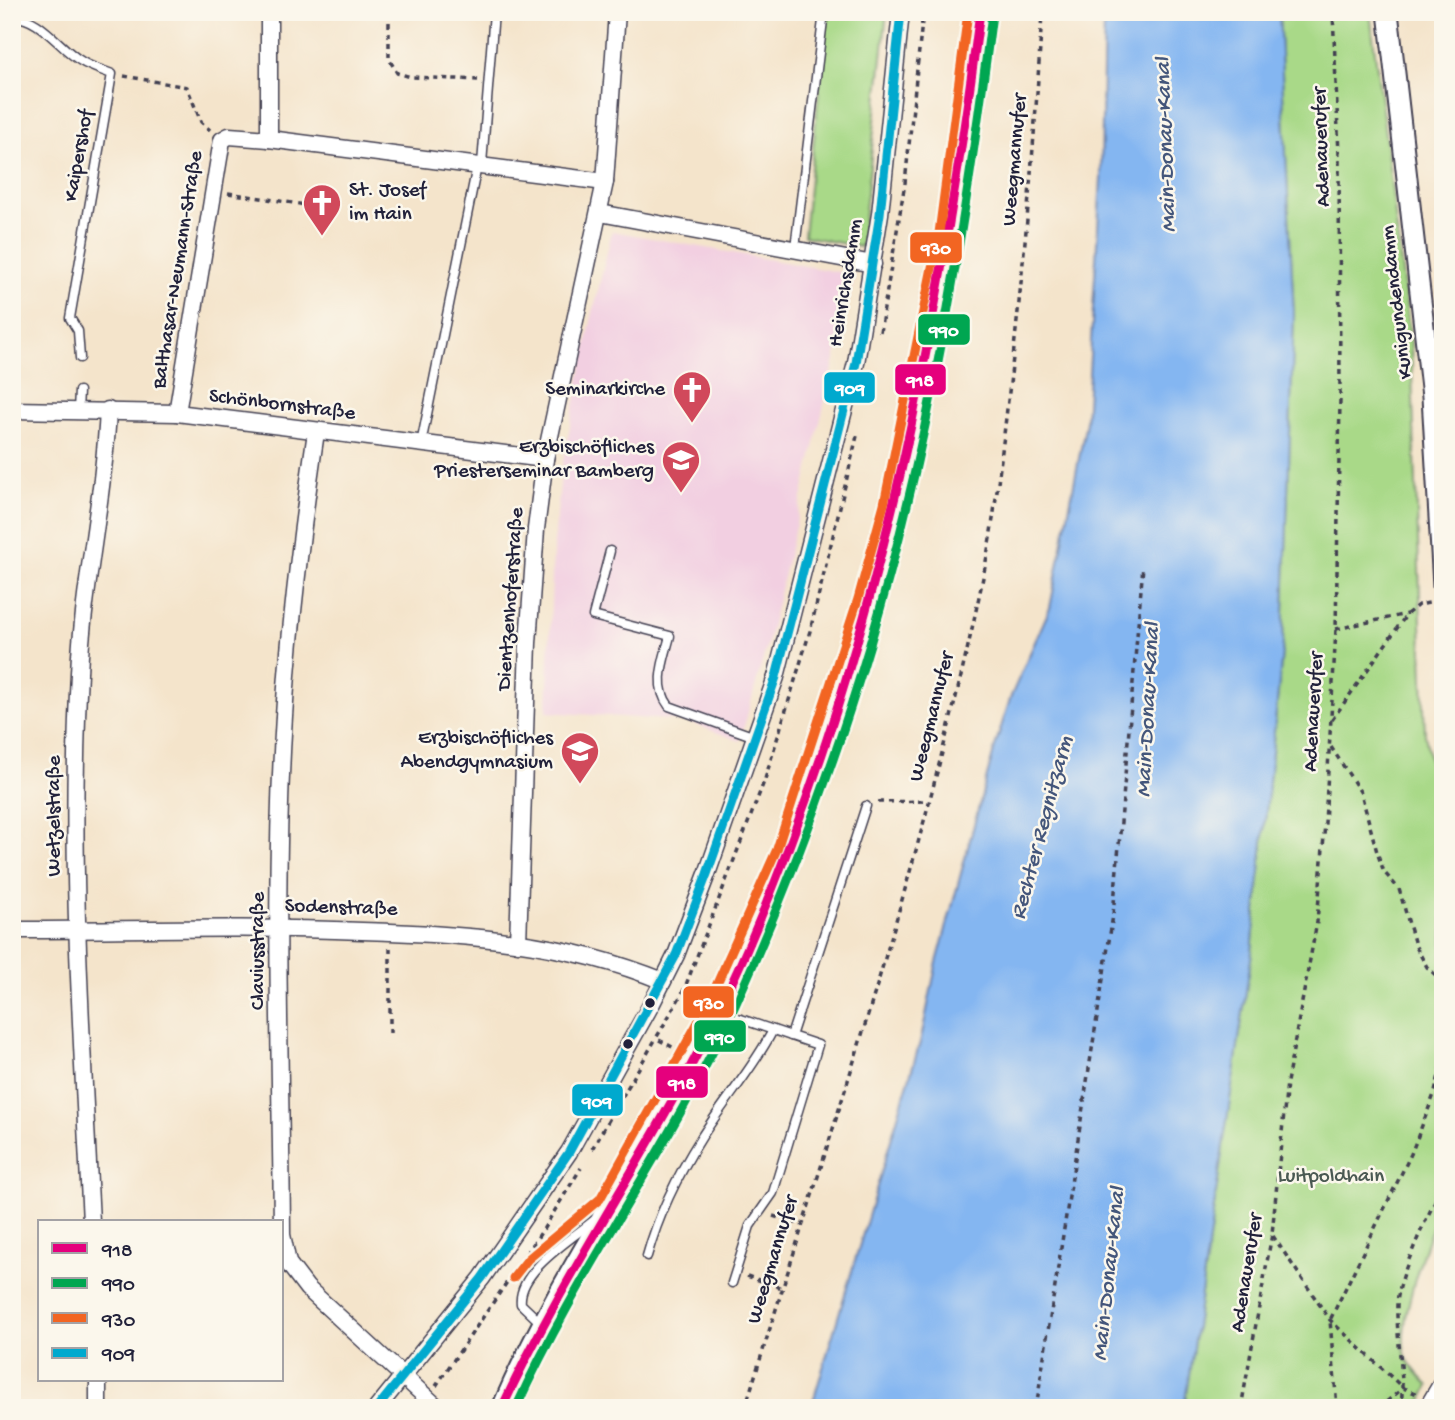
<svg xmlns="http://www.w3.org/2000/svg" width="1455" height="1420" viewBox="0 0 1455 1420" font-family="'Gochi Hand',sans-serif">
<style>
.built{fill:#f2cfe1}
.green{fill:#a9d988;stroke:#667e62;stroke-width:2}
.water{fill:#84b6f1;stroke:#536c96;stroke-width:2}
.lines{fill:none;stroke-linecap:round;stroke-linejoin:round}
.service-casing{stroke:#423f51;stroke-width:11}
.minor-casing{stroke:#423f51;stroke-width:19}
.tertiary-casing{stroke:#423f51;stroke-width:23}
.path{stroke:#423f51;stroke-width:3.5;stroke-dasharray:5 5;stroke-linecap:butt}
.service{stroke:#fff;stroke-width:8}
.minor{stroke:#fff;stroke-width:16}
.tertiary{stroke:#fff;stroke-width:19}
.bus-1-casing{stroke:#fbf7ec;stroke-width:14}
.bus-2-casing{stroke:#fbf7ec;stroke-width:14}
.bus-3-casing{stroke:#fbf7ec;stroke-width:14}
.bus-4-casing{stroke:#fbf7ec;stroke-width:14}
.bus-1{stroke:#e5007d;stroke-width:9}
.bus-2{stroke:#00a651;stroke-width:9}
.bus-3{stroke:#f26522;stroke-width:9}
.bus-4{stroke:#00a9ce;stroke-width:9}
.bus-dot{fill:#22223b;stroke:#fbf7ec;stroke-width:2.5}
.labels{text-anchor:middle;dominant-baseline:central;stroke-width:5;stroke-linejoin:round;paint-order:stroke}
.street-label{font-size:21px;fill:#22223b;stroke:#fbf7ec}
.poi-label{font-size:21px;fill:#22223b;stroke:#fbf7ec;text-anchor:end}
.park-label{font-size:21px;fill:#4a5952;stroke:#fbf7ec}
.water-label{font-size:23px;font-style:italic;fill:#44567b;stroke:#fbf7ec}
.line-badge{stroke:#fbf7ec;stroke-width:2.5}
.badge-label{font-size:19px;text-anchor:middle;font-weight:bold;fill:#fff}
</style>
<rect width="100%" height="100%" fill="#fbf7ec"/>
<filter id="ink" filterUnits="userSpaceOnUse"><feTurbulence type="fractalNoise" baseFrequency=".0143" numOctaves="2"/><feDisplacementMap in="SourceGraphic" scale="14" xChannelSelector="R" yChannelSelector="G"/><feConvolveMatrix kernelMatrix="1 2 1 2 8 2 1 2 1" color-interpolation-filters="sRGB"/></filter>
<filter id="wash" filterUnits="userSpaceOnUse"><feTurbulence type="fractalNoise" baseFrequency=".00686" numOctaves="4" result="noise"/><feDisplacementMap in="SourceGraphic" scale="28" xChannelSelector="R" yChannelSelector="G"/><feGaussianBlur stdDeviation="1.57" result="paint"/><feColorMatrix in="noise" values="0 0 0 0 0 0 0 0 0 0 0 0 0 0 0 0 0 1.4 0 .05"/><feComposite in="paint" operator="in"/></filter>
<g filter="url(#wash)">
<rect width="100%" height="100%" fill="#f4e4cb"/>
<polygon class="built" points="612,231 855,275 768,641 740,741 686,721 547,712 553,551 562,467 591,321"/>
<g class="green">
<polygon points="827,12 887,12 861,247 804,236"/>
<path d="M1279,12H1370L1411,344L1425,735L1443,826V1203C1429,1232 1395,1326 1406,1356C1409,1366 1422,1378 1429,1386L1418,1408H1184L1252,952L1283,642L1294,315Z"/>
</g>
<polygon class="water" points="1104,12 1279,12 1294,315 1283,642 1252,952 1184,1408 811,1408 921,1039 936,966 996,743 1011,696 1050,608 1086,422 1101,178"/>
</g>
<g filter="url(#ink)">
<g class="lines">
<g class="service-casing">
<g id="service">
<path d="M12,17C39,15 60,49 81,61C90,67 102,70 112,74L70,318L78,331L80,358"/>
<polyline points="482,164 494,12"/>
<polyline points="795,248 824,12"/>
<polyline points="78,410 79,391"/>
<polyline points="421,444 477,166"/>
<path d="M610,551L593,616L670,636C664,660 653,685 669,706L755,737"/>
<polyline points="720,1012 818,1045 773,1193 750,1226 732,1283"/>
<polyline points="791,1036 866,806"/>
<path d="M647,1256C659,1213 677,1176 701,1138C724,1101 753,1069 773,1030"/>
<path d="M542,1324L521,1304C517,1272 570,1240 593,1221"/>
</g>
</g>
<g class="minor-casing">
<g id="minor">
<polyline points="269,139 269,12"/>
<polyline points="600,213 873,264"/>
<polyline points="12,410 177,413 545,459"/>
<polyline points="177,413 222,140 229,136 269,139 605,182"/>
<path d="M316,432C302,527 290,620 284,716C273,888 281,1062 282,1235L288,1263L307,1288L438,1408"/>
<path d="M12,930C129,930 245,926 362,931C467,934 565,941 663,981"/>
<polyline points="518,943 528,643 536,529 545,459 605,182 617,12"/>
<path d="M91,1222C82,1040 69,856 79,673C83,585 104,498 108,410"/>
<polyline points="98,1380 98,1408"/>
<polyline points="377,1408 482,1278 569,1152 652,1003 676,955 707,874 776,677 856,363 880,214 901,12"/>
<polyline points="1427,1408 1443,1381"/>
</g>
</g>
<g class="tertiary-casing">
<g id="tertiary">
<polyline points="1388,12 1432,397 1443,586"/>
<path d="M502,1408C563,1265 658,1140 724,1000C870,687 940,353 980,12"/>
</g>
</g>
<g class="path">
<polyline points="389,12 389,59 397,73 411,77 478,80"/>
<polyline points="124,76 187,87 201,122 210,130"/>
<polyline points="228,193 306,205"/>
<polyline points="880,332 905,183 923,12"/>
<polyline points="1336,629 1407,614"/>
<polyline points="1332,720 1407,614 1418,605 1434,602"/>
<polyline points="1331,747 1361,793 1377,852 1384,872 1399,889 1415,945 1427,967 1443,982"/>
<polyline points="878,802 927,801"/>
<polyline points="390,948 390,1033"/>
<polyline points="659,1040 680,1051"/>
<polyline points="592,1149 684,990 765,779 810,631 857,436"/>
<polyline points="773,1216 802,1225"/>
<polyline points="1273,1236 1330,1320 1403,1388 1417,1394"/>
<polyline points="747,1276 782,1288"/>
<polyline points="436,1386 544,1228 581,1168"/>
<path d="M745,1408C829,1138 921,868 980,592C994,526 1001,459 1009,392C1024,266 1035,139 1042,12"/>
<polyline points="1036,1408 1113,915 1143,566"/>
<polyline points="1241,1408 1272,1234 1287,1082 1317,922 1325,823 1336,629 1340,399 1339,155 1333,12"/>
<polyline points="1337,1408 1330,1320 1411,1154 1435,1092 1443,1059"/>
<polyline points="1379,1408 1402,1389"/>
<path d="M1401,1408C1405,1373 1396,1339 1397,1304C1398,1277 1429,1211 1443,1186"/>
</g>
<use href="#service" class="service"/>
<use href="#minor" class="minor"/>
<use href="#tertiary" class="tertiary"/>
<g class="bus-1-casing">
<path id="bus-1" d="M502,1408C567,1267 658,1141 724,1000C870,689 936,351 980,12"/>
</g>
<g class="bus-2-casing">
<path id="bus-2" d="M516,1408C580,1267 674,1142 737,1001C789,885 834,766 870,644C931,438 965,226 992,14"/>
</g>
<g class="bus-3-casing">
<polyline id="bus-3" points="513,1278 528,1259 600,1199 707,1006 777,849 858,599 884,504 939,233 968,12"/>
</g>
<g class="bus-4-casing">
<polyline id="bus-4" points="377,1408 482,1278 569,1152 676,955 707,874 776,677 856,363 880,214 901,12"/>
</g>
<use href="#bus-1" class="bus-1"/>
<use href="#bus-2" class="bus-2"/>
<use href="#bus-3" class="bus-3"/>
<use href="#bus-4" class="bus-4"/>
</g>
</g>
<defs>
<g id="church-pin" transform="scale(2.0125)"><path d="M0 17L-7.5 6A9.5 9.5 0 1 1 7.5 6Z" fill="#d1495b" stroke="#fbf7ec"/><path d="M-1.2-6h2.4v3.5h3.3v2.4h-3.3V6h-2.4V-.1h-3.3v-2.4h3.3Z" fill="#fff"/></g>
<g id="university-pin" transform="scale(2.0125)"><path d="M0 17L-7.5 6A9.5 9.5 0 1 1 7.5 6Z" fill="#d1495b" stroke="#fbf7ec"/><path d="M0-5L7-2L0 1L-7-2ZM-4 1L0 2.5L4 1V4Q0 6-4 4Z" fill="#fff"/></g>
<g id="school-pin" transform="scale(2.0125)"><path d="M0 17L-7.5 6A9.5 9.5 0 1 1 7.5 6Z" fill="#d1495b" stroke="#fbf7ec"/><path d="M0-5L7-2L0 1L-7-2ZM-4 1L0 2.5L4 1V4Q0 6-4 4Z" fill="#fff"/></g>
</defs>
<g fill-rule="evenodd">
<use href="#church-pin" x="322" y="203"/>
<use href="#church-pin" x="692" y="390"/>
<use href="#university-pin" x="681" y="460"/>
<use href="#school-pin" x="580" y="751"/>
</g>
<g class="bus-dot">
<circle cx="650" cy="1003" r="6"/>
<circle cx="628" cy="1044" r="6"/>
</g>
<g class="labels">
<g class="street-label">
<text transform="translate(1323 147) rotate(-92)">Adenauerufer</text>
<text transform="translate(80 156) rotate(-80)">Kaipershof</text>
<text transform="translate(1016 160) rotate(-85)">Weegmannufer</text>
<text transform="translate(179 270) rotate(-81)">Balthasar-Neumann-Straße</text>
<text transform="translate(847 283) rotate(-81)">Heinrichsdamm</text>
<text transform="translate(1398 302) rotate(-97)">Kunigundendamm</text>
<text transform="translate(282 406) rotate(7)">Schönbornstraße</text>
<text transform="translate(512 599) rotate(-86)">Dientzenhoferstraße</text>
<text transform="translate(1315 712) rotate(-87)">Adenauerufer</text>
<text transform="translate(933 717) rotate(-76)">Weegmannufer</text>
<text transform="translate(55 816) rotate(-90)">Wetzelstraße</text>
<text transform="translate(341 909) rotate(2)">Sodenstraße</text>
<text transform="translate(259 951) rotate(-90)">Claviusstraße</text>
<text transform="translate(774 1260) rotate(-73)">Weegmannufer</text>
<text transform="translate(1248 1273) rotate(-81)">Adenauerufer</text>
</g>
<g class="poi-label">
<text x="349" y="191" text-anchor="start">St. Josef<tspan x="349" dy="24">im Hain</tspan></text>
<text x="665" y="390">Seminarkirche</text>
<text x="654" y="448">Erzbischöfliches<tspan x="654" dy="24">Priesterseminar Bamberg</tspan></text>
<text x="553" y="739">Erzbischöfliches<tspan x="553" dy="24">Abendgymnasium</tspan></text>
</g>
<g class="park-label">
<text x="1331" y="1177">Luitpoldhain</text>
</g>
<g class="water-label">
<text transform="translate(1167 145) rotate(-92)">Main-Donau-Kanal</text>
<text transform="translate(1149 710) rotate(-87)">Main-Donau-Kanal</text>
<text transform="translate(1043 828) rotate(-75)">Rechter Regnitzarm</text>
<text transform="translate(1110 1274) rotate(-84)">Main-Donau-Kanal</text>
</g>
</g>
<g class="line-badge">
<rect x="909" y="231" width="54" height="33" rx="7" fill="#f26522"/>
<rect x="917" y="313" width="54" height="33" rx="7" fill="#00a651"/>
<rect x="894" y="363" width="53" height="33" rx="7" fill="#e5007d"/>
<rect x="823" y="371" width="53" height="33" rx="7" fill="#00a9ce"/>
<rect x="682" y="985" width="53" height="34" rx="7" fill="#f26522"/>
<rect x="693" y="1019" width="54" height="34" rx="7" fill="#00a651"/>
<rect x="655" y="1065" width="54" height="34" rx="7" fill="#e5007d"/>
<rect x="571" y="1083" width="53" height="34" rx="7" fill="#00a9ce"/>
</g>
<g class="badge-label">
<text x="936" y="254">930</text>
<text x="944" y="336">990</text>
<text x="920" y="386">918</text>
<text x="850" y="394">909</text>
<text x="709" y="1009">930</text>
<text x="720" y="1043">990</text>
<text x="682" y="1089">918</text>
<text x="597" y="1107">909</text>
</g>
<rect width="1455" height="1420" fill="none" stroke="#fbf7ec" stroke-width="42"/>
<rect x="38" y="1220" width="245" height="161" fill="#fbf7ec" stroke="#a4a2a5" stroke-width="2"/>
<rect x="52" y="1243" width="35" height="10" fill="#e5007d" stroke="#a4a2a5" stroke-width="2"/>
<text x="102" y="1256" font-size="21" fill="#22223b">918</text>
<rect x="52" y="1278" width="35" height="10" fill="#00a651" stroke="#a4a2a5" stroke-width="2"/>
<text x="102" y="1290" font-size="21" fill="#22223b">990</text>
<rect x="52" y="1313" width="35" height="10" fill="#f26522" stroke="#a4a2a5" stroke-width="2"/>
<text x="102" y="1326" font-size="21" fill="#22223b">930</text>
<rect x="52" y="1348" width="35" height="10" fill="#00a9ce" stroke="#a4a2a5" stroke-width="2"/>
<text x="102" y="1360" font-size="21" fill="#22223b">909</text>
</svg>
